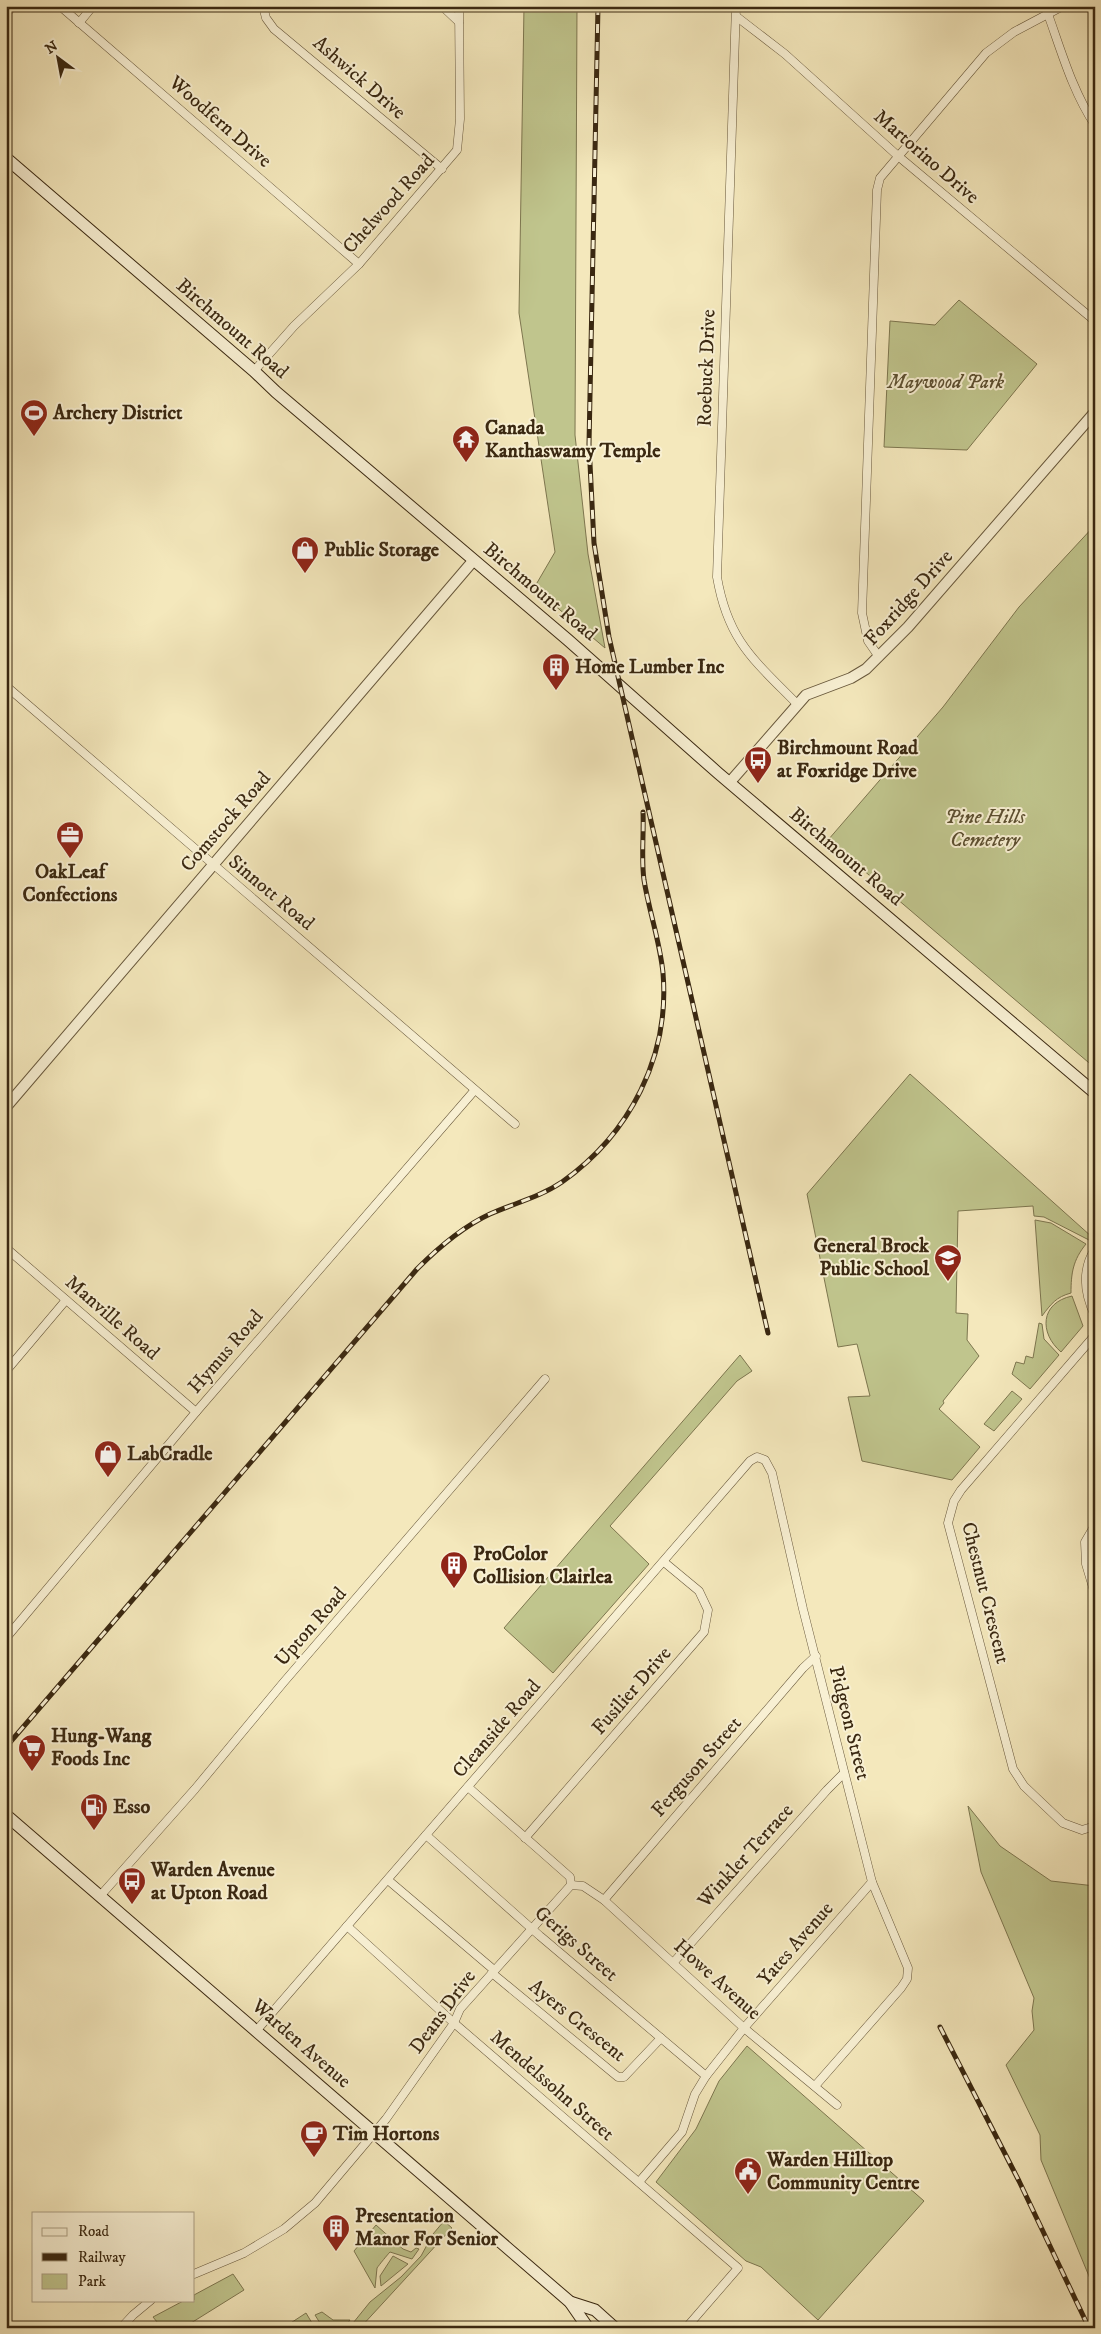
<svg xmlns="http://www.w3.org/2000/svg" width="1101" height="2334" viewBox="0 0 1101 2334" font-family="'IM FELL DW Pica',serif">
<style>
.green{fill:#c0c58d;stroke:#7d764f}
.lines{fill:none;stroke-linecap:round;stroke-linejoin:round}
.minor-casing{stroke:#68583c;stroke-width:9}
.tertiary-casing{stroke:#68583c;stroke-width:12}
.secondary-casing{stroke:#3a2811;stroke-width:13}
.minor{stroke:#f8f0d3;stroke-width:8}
.tertiary{stroke:#f8f0d3;stroke-width:10}
.secondary{stroke:#f8f0d3;stroke-width:11}
.rail-casing{stroke:#3a2811;stroke-width:5}
.rail{stroke:#f8f0d3;stroke-width:3;stroke-dasharray:9;stroke-linecap:butt}
.labels{text-anchor:middle;dominant-baseline:central;stroke-width:4;stroke-linejoin:round;paint-order:stroke}
.street-label{font-size:20px;fill:#3a2811;stroke:#f8f0d3}
.park-label{font-size:20px;font-style:italic;fill:#5c4f30;stroke:#f8f0d3}
.poi-label{font-size:20px;font-weight:bold;fill:#3a2811;stroke:#f8f0d3;text-anchor:start}
</style>
<rect width="100%" height="100%" fill="#f4e8bc"/>
<filter id="stains"><feTurbulence type="fractalNoise" baseFrequency=".004" numOctaves="4"/><feColorMatrix values="0 0 0 0 .2 0 0 0 0 .09 0 0 0 0 .02 0 0 0 .5 -.17"/></filter>
<radialGradient id="worn" r=".72"><stop offset=".6" stop-color="#630" stop-opacity="0"/><stop offset="1" stop-color="#630" stop-opacity=".3"/></radialGradient>
<g class="green">
<polygon points="524,6 577,6 575,435 588,554 605,648 534,588 555,552 519,313"/>
<polygon points="959,300 1037,364 967,450 884,447 890,321 935,325"/>
<polygon points="1095,525 1095,1068 828,840 943,707 1019,607"/>
<polygon points="910,1074 1092,1237 1089,1240 1044,1217 1034,1216 1033,1206 958,1211 956,1313 968,1314 967,1340 979,1356 943,1401 944,1403 939,1409 980,1447 952,1480 862,1461 848,1397 870,1396 857,1344 838,1347 807,1194"/>
<path d="M1035,1220L1051,1223L1086,1244C1073,1260 1071,1273 1071,1293C1056,1297 1051,1304 1042,1316Z"/>
<path d="M1072,1296L1083,1326L1061,1352C1039,1333 1040,1303 1072,1296Z"/>
<polygon points="1039,1323 1042,1324 1044,1339 1059,1355 1030,1389 1012,1374 1016,1362 1024,1364 1026,1356 1033,1358"/>
<polygon points="740,1355 752,1371 737,1381 610,1526 649,1564 553,1673 504,1628"/>
<polygon points="1012,1391 1022,1399 994,1431 984,1424"/>
<polygon points="968,1806 1000,1846 1051,1881 1095,1886 1095,2283 1091,2281 1041,2160 1040,2135 1006,2065 1034,2030 1032,2011 1034,1998 981,1872"/>
<polygon points="747,2046 924,2201 818,2320 761,2267 746,2261 656,2182 696,2129 719,2081"/>
<polygon points="444,2221 452,2228 360,2328 349,2328 370,2302 401,2277 421,2256 433,2234"/>
<path d="M376,2225L403,2249L411,2252L416,2248L419,2249L412,2259L390,2252C388,2254 379,2265 377,2268L375,2288L354,2251Z"/>
<polygon points="393,2256 408,2264 381,2286 380,2276"/>
<polygon points="233,2274 244,2290 183,2328 162,2328 153,2317 185,2300 194,2300 194,2295"/>
<polygon points="322,2312 333,2320 350,2320 344,2328 323,2328 315,2315"/>
<polygon points="306,2313 315,2328 283,2328"/>
</g>
<g class="lines">
<g class="minor-casing">
<g id="minor">
<polyline points="60,6 359,264"/>
<polyline points="263,6 266,18 274,29 442,169"/>
<polyline points="442,6 459,22"/>
<path d="M736,6L717,577C728,641 754,660 797,704"/>
<path d="M1045,6C1060,46 1071,89 1095,125"/>
<polyline points="6,14 13,6"/>
<polyline points="737,17 785,54 898,156 1095,321"/>
<polyline points="79,23 93,6"/>
<polyline points="254,371 294,326 359,264 457,150 460,119 459,6"/>
<polyline points="879,657 868,641 862,613 877,190 880,178 986,53 1014,32 1063,6"/>
<polyline points="6,686 515,1124"/>
<polyline points="6,1248 196,1412"/>
<path d="M1095,1249C1081,1271 1084,1293 1095,1316"/>
<polyline points="1095,1335 961,1490 954,1501 948,1523 1013,1769 1024,1786 1063,1823 1082,1830 1095,1826"/>
<polyline points="6,1371 66,1300"/>
<polyline points="1095,1525 1085,1542 1086,1564 1095,1594"/>
<polyline points="6,1638 196,1412 474,1091"/>
<polyline points="468,1787 570,1877 571,1885"/>
<polyline points="426,1835 540,1936 706,2076"/>
<polyline points="525,1838 704,1632 708,1610 699,1591 664,1562"/>
<polyline points="388,1880 494,1970"/>
<polyline points="101,1895 195,1789 283,1683 545,1379"/>
<polyline points="604,1900 803,1668 816,1656"/>
<polyline points="347,1926 454,2023 738,2268 686,2328"/>
<polyline points="673,1963 827,1790 844,1773"/>
<polyline points="492,1973 618,2077 624,2077 661,2038"/>
<polyline points="257,2030 750,1461 757,1457 765,1460 772,1473 803,1609 872,1882 908,1968 907,1979 901,1988 815,2086"/>
<polyline points="639,2182 682,2132 695,2094 706,2076 744,2028 872,1882"/>
<polyline points="194,2274 244,2253 284,2229 315,2203 386,2119 454,2023 460,2009 571,1885 583,1886 604,1900 744,2028 837,2105"/>
<polyline points="121,2328 133,2315 151,2300"/>
</g>
</g>
<g class="tertiary-casing">
<g id="tertiary">
<polyline points="730,782 806,695 851,678 866,669 908,627 1095,412"/>
<polyline points="6,1107 473,561"/>
</g>
</g>
<g class="secondary-casing">
<g id="secondary">
<polyline points="6,158 254,371 276,392 568,640 718,773 1095,1093"/>
<polyline points="6,1815 570,2302 588,2328"/>
<polyline points="570,2302 595,2310 615,2328"/>
</g>
</g>
<use href="#minor" class="minor"/>
<use href="#tertiary" class="tertiary"/>
<use href="#secondary" class="secondary"/>
<g class="rail-casing">
<g id="rail">
<polyline points="598,6 589,444 594,543 609,637 768,1333"/>
<path d="M6,1747L417,1269C439,1247 462,1227 490,1214C515,1203 540,1197 562,1182C630,1134 670,1056 663,973C660,942 649,911 644,880C641,858 644,834 643,812"/>
<polyline points="940,2027 1019,2181 1089,2328"/>
</g>
</g>
<use href="#rail" class="rail"/>
</g>
<defs>
<g id="stadium-pin" transform="scale(1.4375)"><path d="M0 17L-7.5 6A9.5 9.5 0 1 1 7.5 6Z" fill="#8f2418" stroke="#f8f0d3"/><path d="M0-5a6.5 5 0 1 0 0 10a6.5 5 0 1 0 0-10ZM-3.5-1.8h7v3.6h-7Z" fill="#fff"/></g>
<g id="temple-pin" transform="scale(1.4375)"><path d="M0 17L-7.5 6A9.5 9.5 0 1 1 7.5 6Z" fill="#8f2418" stroke="#f8f0d3"/><path d="M0-6L5-2H3V0L6.5 2.5H4V6H1.5V3h-3V6H-4V2.5H-6.5L-3 0V-2H-5Z" fill="#fff"/></g>
<g id="shop-pin" transform="scale(1.4375)"><path d="M0 17L-7.5 6A9.5 9.5 0 1 1 7.5 6Z" fill="#8f2418" stroke="#f8f0d3"/><path d="M-5-2.5h2.3a2.7 3.5 0 0 1 5.4 0H5L5.5 6h-11ZM-1.5-2.5h3a1.5 2.3 0 0 0-3 0Z" fill="#fff"/></g>
<g id="building-pin" transform="scale(1.4375)"><path d="M0 17L-7.5 6A9.5 9.5 0 1 1 7.5 6Z" fill="#8f2418" stroke="#f8f0d3"/><path d="M-4-6H4V6H1V3H-1V6H-4ZM-2.5-4.3h1.7v1.8h-1.7ZM.8-4.3h1.7v1.8H.8ZM-2.5-1h1.7V.8h-1.7ZM.8-1h1.7V.8H.8Z" fill="#fff"/></g>
<g id="bus-pin" transform="scale(1.4375)"><path d="M0 17L-7.5 6A9.5 9.5 0 1 1 7.5 6Z" fill="#8f2418" stroke="#f8f0d3"/><path d="M-5-6H5V4H4V6H2V4H-2V6H-4V4H-5ZM-3.5-4V0h7V-4ZM-3.5 1.2v1.5H-2V1.2ZM2 1.2v1.5H3.5V1.2Z" fill="#fff"/></g>
<g id="office-pin" transform="scale(1.4375)"><path d="M0 17L-7.5 6A9.5 9.5 0 1 1 7.5 6Z" fill="#8f2418" stroke="#f8f0d3"/><path d="M-6-3h4V-5.5h4V-3h4V5H-6ZM-1-4.5V-3h2v-1.5ZM-6 0V1H6V0Z" fill="#fff"/></g>
<g id="school-pin" transform="scale(1.4375)"><path d="M0 17L-7.5 6A9.5 9.5 0 1 1 7.5 6Z" fill="#8f2418" stroke="#f8f0d3"/><path d="M0-5L7-2L0 1L-7-2ZM-4 1L0 2.5L4 1V4Q0 6-4 4Z" fill="#fff"/></g>
<g id="supermarket-pin" transform="scale(1.4375)"><path d="M0 17L-7.5 6A9.5 9.5 0 1 1 7.5 6Z" fill="#8f2418" stroke="#f8f0d3"/><path d="M-6-5.5h2.5l.6 2H6L4.5 2H-2.5L-4.4-4H-6ZM-1.5 3.2a1.3 1.3 0 1 0 .1 0ZM3 3.2a1.3 1.3 0 1 0 .1 0Z" fill="#fff"/></g>
<g id="fuel-pin" transform="scale(1.4375)"><path d="M0 17L-7.5 6A9.5 9.5 0 1 1 7.5 6Z" fill="#8f2418" stroke="#f8f0d3"/><path d="M-5.5-6h7V0h2V4h1.3V-2.5L3-4.5l.8-.8L6-3V5H2.5V1h-1V6h-7ZM-4.2-4.7v3.2H.2V-4.7Z" fill="#fff"/></g>
<g id="cafe-pin" transform="scale(1.4375)"><path d="M0 17L-7.5 6A9.5 9.5 0 1 1 7.5 6Z" fill="#8f2418" stroke="#f8f0d3"/><path d="M-5.5-4.5H6V0H3Q3 3.5 0 3.5H-2.5Q-5.5 3.5-5.5 0ZM3-3.2v2h1.7v-2ZM-6 4.5H4V6H-6Z" fill="#fff"/></g>
<g id="civic-pin" transform="scale(1.4375)"><path d="M0 17L-7.5 6A9.5 9.5 0 1 1 7.5 6Z" fill="#8f2418" stroke="#f8f0d3"/><path d="M-.6-6.5H3V-4.5H.6V-3L4-1V1h2V6H-6V1h2V-1L-.6-3ZM-1.2 2.5V6h2.4V2.5Z" fill="#fff"/></g>
</defs>
<g fill-rule="evenodd">
<use href="#stadium-pin" x="34" y="413"/>
<use href="#temple-pin" x="466" y="439"/>
<use href="#shop-pin" x="305" y="550"/>
<use href="#building-pin" x="556" y="667"/>
<use href="#bus-pin" x="758" y="760"/>
<use href="#office-pin" x="70" y="835"/>
<use href="#school-pin" x="948" y="1258"/>
<use href="#shop-pin" x="108" y="1454"/>
<use href="#building-pin" x="454" y="1565"/>
<use href="#supermarket-pin" x="32" y="1748"/>
<use href="#fuel-pin" x="94" y="1807"/>
<use href="#bus-pin" x="132" y="1881"/>
<use href="#cafe-pin" x="314" y="2134"/>
<use href="#civic-pin" x="748" y="2171"/>
<use href="#building-pin" x="336" y="2228"/>
</g>
<g class="labels">
<g class="street-label">
<text transform="translate(359 78) rotate(41)">Ashwick Drive</text>
<text transform="translate(220 122) rotate(41)">Woodfern Drive</text>
<text transform="translate(926 157) rotate(41)">Martorino Drive</text>
<text transform="translate(389 204) rotate(-48)">Chelwood Road</text>
<text transform="translate(232 329) rotate(41)">Birchmount Road</text>
<text transform="translate(707 368) rotate(-88)">Roebuck Drive</text>
<text transform="translate(540 592) rotate(40)">Birchmount Road</text>
<text transform="translate(909 598) rotate(-48)">Foxridge Drive</text>
<text transform="translate(226 822) rotate(-49)">Comstock Road</text>
<text transform="translate(846 857) rotate(40)">Birchmount Road</text>
<text transform="translate(271 893) rotate(40)">Sinnott Road</text>
<text transform="translate(112 1318) rotate(41)">Manville Road</text>
<text transform="translate(226 1352) rotate(-49)">Hymus Road</text>
<text transform="translate(985 1593) rotate(76)">Chestnut Crescent</text>
<text transform="translate(311 1627) rotate(-49)">Upton Road</text>
<text transform="translate(632 1691) rotate(-49)">Fusilier Drive</text>
<text transform="translate(849 1723) rotate(76)">Pidgeon Street</text>
<text transform="translate(497 1729) rotate(-49)">Cleanside Road</text>
<text transform="translate(697 1767) rotate(-49)">Ferguson Street</text>
<text transform="translate(746 1856) rotate(-48)">Winkler Terrace</text>
<text transform="translate(576 1944) rotate(41)">Gerigs Street</text>
<text transform="translate(796 1944) rotate(-49)">Yates Avenue</text>
<text transform="translate(717 1980) rotate(42)">Howe Avenue</text>
<text transform="translate(443 2012) rotate(-54)">Deans Drive</text>
<text transform="translate(577 2021) rotate(39)">Ayers Crescent</text>
<text transform="translate(301 2044) rotate(41)">Warden Avenue</text>
<text transform="translate(552 2086) rotate(41)">Mendelssohn Street</text>
</g>
<g class="park-label">
<text x="946" y="382">Maywood Park</text>
<text x="985" y="817">Pine Hills<tspan x="985" dy="23">Cemetery</tspan></text>
</g>
<g class="poi-label">
<text x="53" y="413">Archery District</text>
<text x="485" y="428">Canada<tspan x="485" dy="23">Kanthaswamy Temple</tspan></text>
<text x="324" y="550">Public Storage</text>
<text x="575" y="667">Home Lumber Inc</text>
<text x="777" y="748">Birchmount Road<tspan x="777" dy="23">at Foxridge Drive</tspan></text>
<text x="70" y="872" text-anchor="middle">OakLeaf<tspan x="70" dy="23">Confections</tspan></text>
<text x="929" y="1246" text-anchor="end">General Brock<tspan x="929" dy="23">Public School</tspan></text>
<text x="127" y="1454">LabCradle</text>
<text x="473" y="1554">ProColor<tspan x="473" dy="23">Collision Clairlea</tspan></text>
<text x="51" y="1736">Hung-Wang<tspan x="51" dy="23">Foods Inc</tspan></text>
<text x="113" y="1807">Esso</text>
<text x="151" y="1870">Warden Avenue<tspan x="151" dy="23">at Upton Road</tspan></text>
<text x="333" y="2134">Tim Hortons</text>
<text x="767" y="2160">Warden Hilltop<tspan x="767" dy="23">Community Centre</tspan></text>
<text x="355" y="2216">Presentation<tspan x="355" dy="23">Manor For Senior</tspan></text>
</g>
</g>
<rect width="1101" height="2334" fill="none" stroke="#f4e8bc" stroke-width="25"/>
<rect x="8" y="8" width="1086" height="2319" fill="none" stroke="#3a2811" stroke-width="2.5"/>
<rect x="12" y="12" width="1076" height="2309" fill="none" stroke="#3a2811"/>
<rect x="32" y="2212" width="162" height="90" fill="#f8f0d3" stroke="#aca085"/>
<rect x="42" y="2228" width="25" height="8" fill="#f8f0d3" stroke="#aca085"/>
<text x="78" y="2236" font-size="15" fill="#3a2811">Road</text>
<rect x="42" y="2253" width="25" height="8" fill="#3a2811" stroke="#aca085"/>
<text x="78" y="2262" font-size="15" fill="#3a2811">Railway</text>
<rect x="42" y="2274" width="25" height="15" fill="#c0c58d" stroke="#aca085"/>
<text x="78" y="2286" font-size="15" fill="#3a2811">Park</text>
<g transform="translate(58 58) rotate(328)" stroke="#f8f0d3" stroke-width="4" paint-order="stroke">
<path d="M0-4L9 19L0 12L-9 19Z" fill="#3a2811"/>
<text y="-8" font-size="14" font-weight="bold" text-anchor="middle" fill="#3a2811">N</text>
</g>
<rect width="100%" height="100%" filter="url(#stains)"/>
<rect width="100%" height="100%" fill="url(#worn)"/>
</svg>
